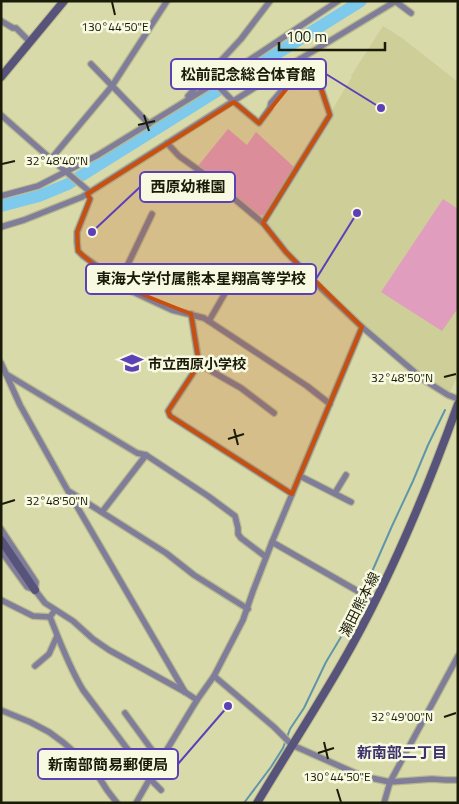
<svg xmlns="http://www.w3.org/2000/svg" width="459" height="804" viewBox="0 0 459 804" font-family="'Titillium Web','Noto Sans JP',sans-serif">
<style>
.built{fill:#cece98}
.green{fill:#e09dbe}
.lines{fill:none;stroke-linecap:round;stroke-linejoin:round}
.stream{stroke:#6096a9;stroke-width:2}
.river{stroke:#7dcaed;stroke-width:12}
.street-casing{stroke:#b7b88d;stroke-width:8}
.secondary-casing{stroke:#b7b88d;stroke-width:10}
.street{stroke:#7f7d99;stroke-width:5.5}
.secondary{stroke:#57537a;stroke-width:8}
.marked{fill:#c9500c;fill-opacity:0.2;stroke:#c9500c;stroke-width:4;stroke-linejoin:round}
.ticks{fill:none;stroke:#1b1b09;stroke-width:2}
.labels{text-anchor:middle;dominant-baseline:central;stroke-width:5;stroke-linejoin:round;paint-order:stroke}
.poi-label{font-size:14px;font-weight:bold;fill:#1b1b09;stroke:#f8f9e1;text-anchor:start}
.street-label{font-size:14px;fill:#1b1b09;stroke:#f8f9e1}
.neighbourhood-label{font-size:15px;font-weight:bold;fill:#3c326e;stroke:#f8f9e1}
.ticks-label{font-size:12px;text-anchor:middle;fill:#1b1b09;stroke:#f8f9e1;stroke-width:5;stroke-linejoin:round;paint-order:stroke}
.leader{fill:none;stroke:#5c40b8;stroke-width:2}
.callout-dot{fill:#5c40b8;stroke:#f8f9e1;stroke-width:2}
.callout{fill:#f8f9e1;stroke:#5c40b8;stroke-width:2}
.callout-label{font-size:15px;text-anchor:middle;font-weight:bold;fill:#1b1b09}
</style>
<rect width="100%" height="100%" fill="#d9daaa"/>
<polygon class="built" points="383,26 402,38 458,82 458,375 450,392 415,369 355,319 283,246 266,223 267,219 334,116 332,110 352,77 351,76"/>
<g class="green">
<polygon points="228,129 247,145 256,132 294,167 264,215 259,216 198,166"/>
<polygon points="443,199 458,209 458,308 442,331 381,292"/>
</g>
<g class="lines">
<polyline class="stream" points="244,803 271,767 283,748 290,729 304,708 326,662 350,622 392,526 413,481 428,445 445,410"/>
<polyline class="river" points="1,206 39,196 68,184 361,1"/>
<g class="street-casing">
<g id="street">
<polyline points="395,1 411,13"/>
<polyline points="1,21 13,28 16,28 30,42"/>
<polyline points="91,64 149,124"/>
<polyline points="215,83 234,102 259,123 270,108 271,103 289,82 305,66"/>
<polyline points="188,96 241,39 270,1"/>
<polyline points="1,115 51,159 90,192"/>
<polyline points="167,143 179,156 207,176 263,223 286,252 323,290 362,327 424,380 448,395 458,399"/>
<polyline points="51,159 112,86 167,1"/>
<polyline points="87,194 90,199 77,232 77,241 78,251 83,256 101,269 116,284 172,310 204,318 307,386 330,404"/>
<polyline points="1,196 38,186 98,155 215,83 338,1"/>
<polyline points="263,223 330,115 320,85 300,59 396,1"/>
<polyline points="1,227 24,220 82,197 300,59"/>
<polyline points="198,270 228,288 209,321"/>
<polyline points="118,285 152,214"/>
<polyline points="191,314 199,364 168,411 170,416 292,494"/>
<polyline points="1,363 20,405 68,491 185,692"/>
<polyline points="199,364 241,388 274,413"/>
<polyline points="6,374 137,453 146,455 208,496 235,516 238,528 238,534 241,538 266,557"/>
<polyline points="300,476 351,502"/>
<polyline points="70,492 166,553 194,575 248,609"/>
<polyline points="335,493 346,475"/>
<polyline points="102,512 146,455"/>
<polyline points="1,529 36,582 35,590"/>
<polyline points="272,542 375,601"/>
<polyline points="1,551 27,587 35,590 45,603 73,621 93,639 109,650 185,692 197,700"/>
<polyline points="1,600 33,616 50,617"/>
<path d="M55,610L50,617C60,642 69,667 83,690L150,779L161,790"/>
<polyline points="35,666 49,654 57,636"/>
<polyline points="214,676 274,727 292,745 362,776 390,782 432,779 446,780 458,780"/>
<polyline points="3,711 30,722 49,732 64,743 95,771 107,790 117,803"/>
<polyline points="125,713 160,761"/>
<polyline points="136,803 160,761 197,700 214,676 243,620 253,591 272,542 362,327"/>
<polyline points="384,803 390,782 458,656"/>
</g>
</g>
<g class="secondary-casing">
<g id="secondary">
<polyline points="1,77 64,1"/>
<polyline points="1,540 35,590"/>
<path d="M257,803C285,756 315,710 342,663C389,582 426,493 458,404"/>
</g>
</g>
<use href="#street" class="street"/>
<use href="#secondary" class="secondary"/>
</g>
<path class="marked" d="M305,66L320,85L330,115L263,223L286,252L362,327L292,494L170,416L168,411L199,364L191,314L116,284L78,251L77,232L90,199L87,194L234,102L259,123Z"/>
<path class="ticks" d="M112,2L115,15M144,115L149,131M138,125L155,121M2,164L15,161M444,377L456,374M234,429L238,445M228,439L244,434M2,504L15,500M444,717L456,713M324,742L328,759M318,753L334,748M337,789L341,802"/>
<defs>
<g id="school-bare" transform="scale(1.725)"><path d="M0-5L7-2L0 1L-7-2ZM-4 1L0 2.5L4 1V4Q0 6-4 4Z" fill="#5c40b8" stroke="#f8f9e1" stroke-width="2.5" paint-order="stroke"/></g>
</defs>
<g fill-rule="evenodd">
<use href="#school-bare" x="132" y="363"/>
</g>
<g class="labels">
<g class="poi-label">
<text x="148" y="363">市立西原小学校</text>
</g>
<g class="street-label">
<text transform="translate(359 604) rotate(-63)">瀬田熊本線</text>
</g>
<g class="neighbourhood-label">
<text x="402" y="752">新南部二丁目</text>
</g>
</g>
<g class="ticks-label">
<text x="115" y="31">130°44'50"E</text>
<text x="57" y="165">32°48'40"N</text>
<text x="402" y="382">32°48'50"N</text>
<text x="57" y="505">32°48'50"N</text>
<text x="402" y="721">32°49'00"N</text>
<text x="337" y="781">130°44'50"E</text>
</g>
<path class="leader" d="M381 108L326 74M92 232L140 187M357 213L316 279M228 706L178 764"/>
<g class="callout-dot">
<circle cx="381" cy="108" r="5"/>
<circle cx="92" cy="232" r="5"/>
<circle cx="357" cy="213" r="5"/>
<circle cx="228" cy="706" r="5"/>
</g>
<g class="callout">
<rect x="171" y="59" width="155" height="30" rx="5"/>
<rect x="140" y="172" width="95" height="30" rx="5"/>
<rect x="86" y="264" width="230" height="30" rx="5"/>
<rect x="38" y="749" width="140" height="30" rx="5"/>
</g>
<g class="callout-label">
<text x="248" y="80">松前記念総合体育館</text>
<text x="188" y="192">西原幼稚園</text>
<text x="201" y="284">東海大学付属熊本星翔高等学校</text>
<text x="108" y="770">新南部簡易郵便局</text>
</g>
<rect width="459" height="804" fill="none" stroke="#1b1b09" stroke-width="5"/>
<path d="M279 42v8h106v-8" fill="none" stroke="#1b1b09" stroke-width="2.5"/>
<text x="286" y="42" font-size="15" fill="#1b1b09" stroke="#f8f9e1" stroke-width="4" paint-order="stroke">100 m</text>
</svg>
